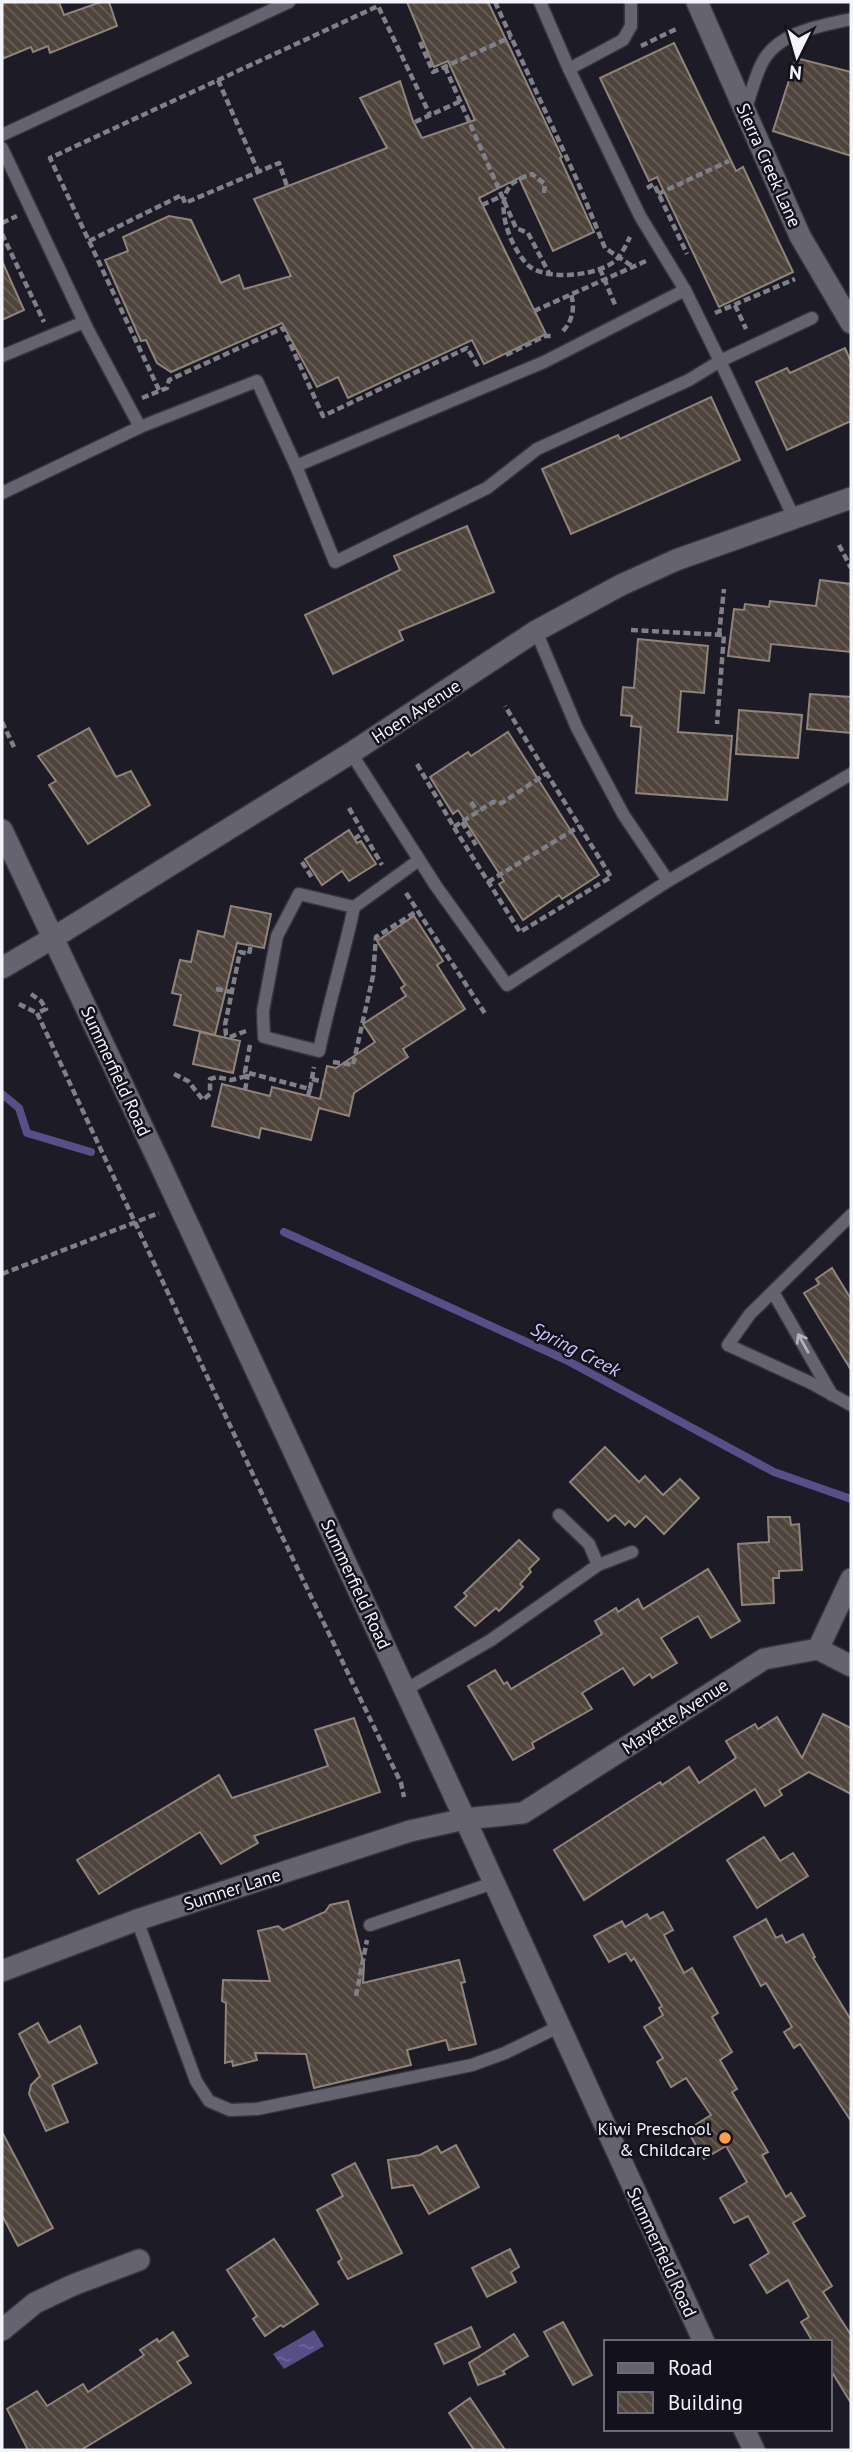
<svg xmlns="http://www.w3.org/2000/svg" width="853" height="2452" viewBox="0 0 853 2452" font-family="'PT Sans',sans-serif">
<style>
.water{fill:url(#water-ripples)}
.lines{fill:none;stroke-linecap:round;stroke-linejoin:round}
.stream{stroke:#584e88;stroke-width:8}
.building{fill:url(#building-back-hatch);stroke:#90837a;stroke-width:2}
.service-casing{stroke:#36353d;stroke-width:15}
.minor-casing{stroke:#36353d;stroke-width:24}
.tertiary-casing{stroke:#36353d;stroke-width:24}
.path{stroke:#808089;stroke-width:4.5;stroke-dasharray:7 3.5;stroke-linecap:butt}
.service{stroke:#656370;stroke-width:12}
.minor{stroke:#656370;stroke-width:21}
.tertiary{stroke:#656370;stroke-width:21}
.oneway{stroke:#b3b2bc}
.poi-dot{fill:#fb9e50;stroke:#13121c;stroke-width:2.5}
.labels{text-anchor:middle;dominant-baseline:central;stroke-width:5;stroke-linejoin:round;paint-order:stroke}
.street-label{font-size:18px;fill:#f3f3fa;stroke:#13121c}
.poi-label{font-size:18px;fill:#f3f3fa;stroke:#13121c;text-anchor:end}
.water-label{font-size:19px;font-style:italic;fill:#cec7fd;stroke:#13121c}
</style>
<defs>
<pattern id="water-ripples" width="26" height="14" patternUnits="userSpaceOnUse" patternTransform="scale(1.75)"><rect width="26" height="14" fill="#584e88"/><path d="M2 4q2-2 4 0t4 0M15 11q2-2 4 0t4 0" fill="none" stroke="#70689a"/></pattern>
<pattern id="building-back-hatch" width="6" height="6" patternUnits="userSpaceOnUse" patternTransform="scale(1.75)"><rect width="6" height="6" fill="#4f443c"/><path d="M-1 5l2 2M0 0l6 6M5-1l2 2" fill="none" stroke="#695f59"/></pattern>
</defs>
<rect width="100%" height="100%" fill="#1c1b26"/>
<polygon class="water" points="314,2330 324,2346 284,2369 273,2354"/>
<g class="lines">
<g class="stream">
<polyline points="2,1094 19,1108 27,1133 91,1152"/>
<polyline points="284,1232 566,1360 774,1472 851,1499"/>
</g>
</g>
<g class="building">
<polygon points="2,2 59,2 64,15 101,2 109,2 117,26 50,53 48,46 33,52 31,47 2,59"/>
<polygon points="407,2 488,2 562,157 560,158 594,232 553,251 519,178 479,198 546,334 484,364 472,340 348,398 338,377 317,387 282,323 171,372 157,363 146,340 141,341 105,260 128,251 123,237 169,216 191,220 221,283 239,275 244,289 291,276 254,199 387,148 360,98 400,81 413,121 422,138 475,120 448,61 434,67"/>
<polygon points="674,43 736,171 743,167 793,272 719,307 657,177 649,181 600,78"/>
<polygon points="796,58 851,72 851,156 773,131"/>
<polygon points="2,261 24,310 2,320"/>
<polygon points="845,348 851,362 851,421 787,450 756,382 787,368 790,373"/>
<polygon points="711,397 740,460 571,534 542,469 618,435 620,439"/>
<polygon points="467,526 494,592 399,631 403,640 333,674 305,615 400,570 394,556"/>
<polygon points="820,580 851,584 851,652 771,644 769,661 728,656 734,609 744,610 745,604 769,607 770,601 816,606"/>
<polygon points="638,639 708,646 704,693 681,691 678,732 732,736 727,800 636,793 641,727 631,726 632,716 621,715 623,687 634,688"/>
<polygon points="810,694 851,697 851,733 807,729"/>
<polygon points="739,710 802,715 798,758 736,754"/>
<polygon points="89,728 116,777 131,771 150,805 88,844 49,785 56,781 38,756"/>
<polygon points="508,732 599,875 562,899 559,895 523,920 499,884 504,881 458,810 453,814 430,777 468,752 471,756"/>
<polygon points="349,830 357,843 361,841 376,864 349,881 342,871 322,885 305,859"/>
<polygon points="231,906 271,914 264,948 237,943 215,1035 174,1025 181,995 172,993 180,960 191,962 198,931 224,937"/>
<polygon points="414,916 443,961 437,965 465,1009 403,1049 408,1057 354,1093 349,1116 319,1108 311,1140 261,1128 259,1138 212,1126 222,1084 270,1096 272,1087 320,1099 327,1066 336,1068 375,1042 363,1024 406,996 401,988 405,985 377,941"/>
<polygon points="200,1032 240,1041 233,1073 193,1064"/>
<polygon points="832,1268 851,1299 851,1370 804,1293 819,1284 816,1279"/>
<polygon points="605,1447 639,1482 645,1476 663,1495 680,1479 699,1498 664,1534 646,1516 635,1527 629,1521 625,1525 615,1515 608,1521 570,1482"/>
<polygon points="768,1517 790,1517 791,1525 799,1524 802,1570 779,1571 779,1578 773,1578 774,1603 742,1605 738,1544 769,1542"/>
<polygon points="519,1540 539,1559 529,1569 531,1572 520,1584 523,1587 499,1611 496,1608 475,1626 455,1607 467,1596 464,1593"/>
<polygon points="708,1569 740,1621 711,1638 698,1616 661,1638 677,1663 652,1678 650,1674 634,1685 623,1668 582,1693 592,1709 532,1743 534,1748 513,1760 468,1686 495,1670 504,1684 507,1682 511,1689 602,1634 595,1621 616,1608 618,1612 638,1599 643,1609"/>
<polygon points="823,1714 851,1728 851,1794 809,1772 779,1790 782,1795 765,1806 755,1789 584,1900 554,1850 660,1782 662,1785 689,1767 699,1783 736,1758 726,1741 755,1724 758,1729 777,1717 802,1758"/>
<polygon points="354,1718 380,1792 254,1836 258,1843 221,1864 200,1832 99,1894 77,1860 219,1775 232,1798 328,1766 315,1730"/>
<polygon points="764,1837 780,1861 793,1853 808,1876 757,1908 727,1860"/>
<polygon points="348,1901 364,1965 363,1983 459,1960 465,1982 461,1983 476,2044 449,2050 446,2040 407,2050 411,2065 314,2088 306,2054 255,2053 257,2060 233,2066 232,2061 225,2063 226,2003 222,2001 223,1980 270,1981 258,1931 278,1926 283,1930 325,1912 330,1905"/>
<polygon points="663,1912 673,1930 664,1935 684,1973 692,1968 718,2013 712,2017 732,2052 720,2060 737,2089 732,2092 768,2152 762,2155 786,2197 791,2193 805,2216 793,2223 832,2286 823,2292 851,2335 851,2403 830,2369 830,2342 813,2342 801,2322 809,2317 788,2280 767,2293 750,2265 769,2253 748,2216 734,2223 720,2198 747,2182 726,2146 704,2159 687,2130 711,2115 686,2078 671,2087 657,2062 663,2058 644,2027 663,2015 659,2008 662,2006 634,1958 631,1961 626,1953 609,1962 594,1936 622,1921 625,1927 647,1914 650,1919"/>
<polygon points="766,1919 776,1938 782,1935 786,1943 803,1934 815,1957 813,1958 851,2020 851,2121 800,2044 794,2048 784,2032 792,2027 766,1983 761,1986 734,1937"/>
<polygon points="38,2023 49,2043 80,2026 97,2063 52,2085 68,2122 46,2131 29,2094 31,2085 40,2076 19,2034"/>
<polygon points="2,2132 53,2228 18,2246 2,2215"/>
<polygon points="456,2145 479,2187 429,2214 413,2185 392,2188 388,2160 420,2155 437,2146 441,2153"/>
<polygon points="355,2163 402,2253 348,2279 338,2262 342,2259 317,2210 343,2196 332,2175"/>
<polygon points="274,2239 318,2304 283,2327 281,2325 265,2336 253,2319 257,2316 227,2270"/>
<polygon points="510,2249 519,2267 511,2272 516,2282 487,2297 472,2268"/>
<polygon points="563,2322 592,2375 573,2385 544,2332"/>
<polygon points="471,2327 480,2347 444,2364 435,2344"/>
<polygon points="173,2332 188,2356 177,2362 191,2383 81,2450 28,2450 7,2409 37,2391 47,2406 83,2384 88,2392 144,2355 140,2350 157,2339 159,2342"/>
<polygon points="514,2334 528,2356 503,2371 505,2374 478,2385 469,2363"/>
<polygon points="470,2398 505,2450 474,2450 449,2413"/>
</g>
<g class="lines">
<g class="service-casing">
<g id="service">
<polyline points="540,2 569,69 640,216 685,290 720,361 812,318"/>
<polyline points="569,69 623,40 631,26 631,2"/>
<path d="M745,112C750,96 754,80 761,65C776,32 820,26 851,19"/>
<polyline points="2,135 289,2"/>
<polyline points="2,148 88,330 140,427 257,381 296,466 335,562 487,488 537,449 689,380 720,361 794,518"/>
<polyline points="2,356 84,322"/>
<polyline points="296,466 544,362 685,290"/>
<polyline points="2,493 140,427"/>
<polyline points="351,753 436,886 507,985 668,881 623,814 577,728 536,631"/>
<polyline points="668,881 851,774"/>
<path d="M354,907C344,955 329,1002 319,1051L264,1037L263,1011L277,936L299,894L354,907L419,860"/>
<polyline points="851,1215 750,1314 728,1345 811,1383 851,1405"/>
<polyline points="773,1292 832,1395"/>
<polyline points="559,1515 589,1544 598,1565"/>
<polyline points="405,1690 491,1640 598,1565 632,1552"/>
<polyline points="137,1920 196,2081 209,2101 230,2110 257,2109 472,2065 505,2053 558,2027"/>
<polyline points="370,1925 493,1883"/>
</g>
</g>
<g class="minor-casing">
<g id="minor">
<polyline points="697,2 800,236 851,323"/>
<polyline points="2,968 53,938"/>
<polyline points="818,1649 851,1666"/>
<polyline points="2,1971 137,1920 410,1831 465,1819 523,1813 764,1659 818,1649 851,1579"/>
<polyline points="2,2330 35,2303 73,2285 139,2260"/>
</g>
</g>
<g class="tertiary-casing">
<g id="tertiary">
<polyline points="2,830 159,1162 465,1819 704,2342"/>
<polyline points="53,938 351,753 536,631 621,585 676,560 851,498"/>
<polyline points="744,2429 754,2450"/>
</g>
</g>
<g class="path">
<polyline points="495,2 577,180 605,248 632,266"/>
<polyline points="420,42 433,72 511,37"/>
<polyline points="641,46 678,28"/>
<polyline points="445,67 516,228 528,233 549,273"/>
<polyline points="218,80 258,171"/>
<polyline points="415,122 461,101"/>
<polyline points="647,188 654,184 687,254"/>
<path d="M544,193L545,184L532,174C526,176 518,179 513,183C491,202 512,251 529,266C547,281 599,276 616,260C622,254 626,245 630,237"/>
<polyline points="658,194 729,161"/>
<polyline points="482,205 502,196"/>
<polyline points="2,223 17,216"/>
<polyline points="2,234 44,322"/>
<polyline points="89,241 182,195 185,203 279,163 287,186"/>
<polyline points="600,269 616,307"/>
<polyline points="735,305 746,329"/>
<polyline points="534,311 646,261"/>
<polyline points="715,313 795,279"/>
<path d="M563,331C573,320 575,308 571,294"/>
<polyline points="506,355 545,336 552,336"/>
<polyline points="159,390 50,158 378,6 430,115"/>
<polyline points="142,398 167,388 169,380 283,328 323,416 467,348 479,368"/>
<polyline points="839,545 851,568"/>
<polyline points="631,630 724,635 717,724"/>
<polyline points="719,635 724,589"/>
<polyline points="2,722 14,747"/>
<polyline points="417,764 458,834 520,932 611,877 505,706"/>
<polyline points="471,802 478,812"/>
<polyline points="349,808 382,865"/>
<polyline points="462,822 476,845"/>
<polyline points="454,827 493,802 502,803 547,773"/>
<polyline points="354,839 363,833"/>
<polyline points="302,862 313,879"/>
<polyline points="488,882 580,826"/>
<polyline points="406,893 486,1015"/>
<polyline points="216,989 232,992"/>
<polyline points="31,994 41,1001 46,1009 37,1013 278,1528 401,1783 404,1797"/>
<polyline points="19,1004 37,1013"/>
<polyline points="246,1031 230,1037 226,1035 225,1025 240,952 249,954 251,945"/>
<polyline points="250,1045 245,1072 310,1089 314,1067"/>
<polyline points="333,1062 353,1065 373,976 376,937 417,911"/>
<polyline points="174,1074 188,1081 203,1100 210,1094 210,1079 217,1077 231,1080 247,1076"/>
<polyline points="312,1079 324,1082"/>
<polyline points="245,1090 248,1074"/>
<polyline points="308,1096 310,1089"/>
<polyline points="2,1274 159,1213"/>
<polyline points="356,1996 367,1940"/>
</g>
<use href="#service" class="service"/>
<use href="#minor" class="minor"/>
<use href="#tertiary" class="tertiary"/>
</g>
<defs><path id="oneway-shaft" d="M-6 0H5M1.5-3L5.5 0L1.5 3" fill="none" stroke-width="1.6" stroke-linecap="round" stroke-linejoin="round" transform="scale(1.75)"/></defs>
<use class="oneway" href="#oneway-shaft" transform="translate(803 1343) rotate(-119)"/>
<circle class="poi-dot" cx="725" cy="2138" r="7"/>
<g class="labels">
<g class="street-label">
<text transform="translate(769 165) rotate(66)">Sierra Creek Lane</text>
<text transform="translate(416 711) rotate(-33)">Hoen Avenue</text>
<text transform="translate(116 1071) rotate(65)">Summerfield Road</text>
<text transform="translate(356 1584) rotate(65)">Summerfield Road</text>
<text transform="translate(675 1716) rotate(-33)">Mayette Avenue</text>
<text transform="translate(232 1889) rotate(-18)">Sumner Lane</text>
<text transform="translate(662 2252) rotate(65)">Summerfield Road</text>
</g>
<g class="poi-label">
<text x="711" y="2128">Kiwi Preschool<tspan x="711" dy="21">&amp; Childcare</tspan></text>
</g>
<g class="water-label">
<text transform="translate(576 1349) rotate(27)">Spring Creek</text>
</g>
</g>
<rect width="853" height="2452" fill="none" stroke="#f3f3fa" stroke-width="7"/>
<rect x="604" y="2340" width="228" height="91" fill="#13121c" stroke="#6d6c75" stroke-width="2"/>
<rect x="618" y="2363" width="35" height="10" fill="#656370" stroke="#6d6c75" stroke-width="2"/>
<text x="668" y="2375" font-size="21" fill="#f3f3fa">Road</text>
<rect x="618" y="2392" width="35" height="21" fill="url(#building-back-hatch)" stroke="#6d6c75" stroke-width="2"/>
<text x="668" y="2410" font-size="21" fill="#f3f3fa">Building</text>
<g transform="translate(797 56) rotate(185)" stroke="#13121c" stroke-width="5" paint-order="stroke">
<path d="M0-5L12 26L0 18L-12 26Z" fill="#f3f3fa"/>
<text y="-10" font-size="19" font-weight="bold" text-anchor="middle" fill="#f3f3fa">N</text>
</g>
</svg>
